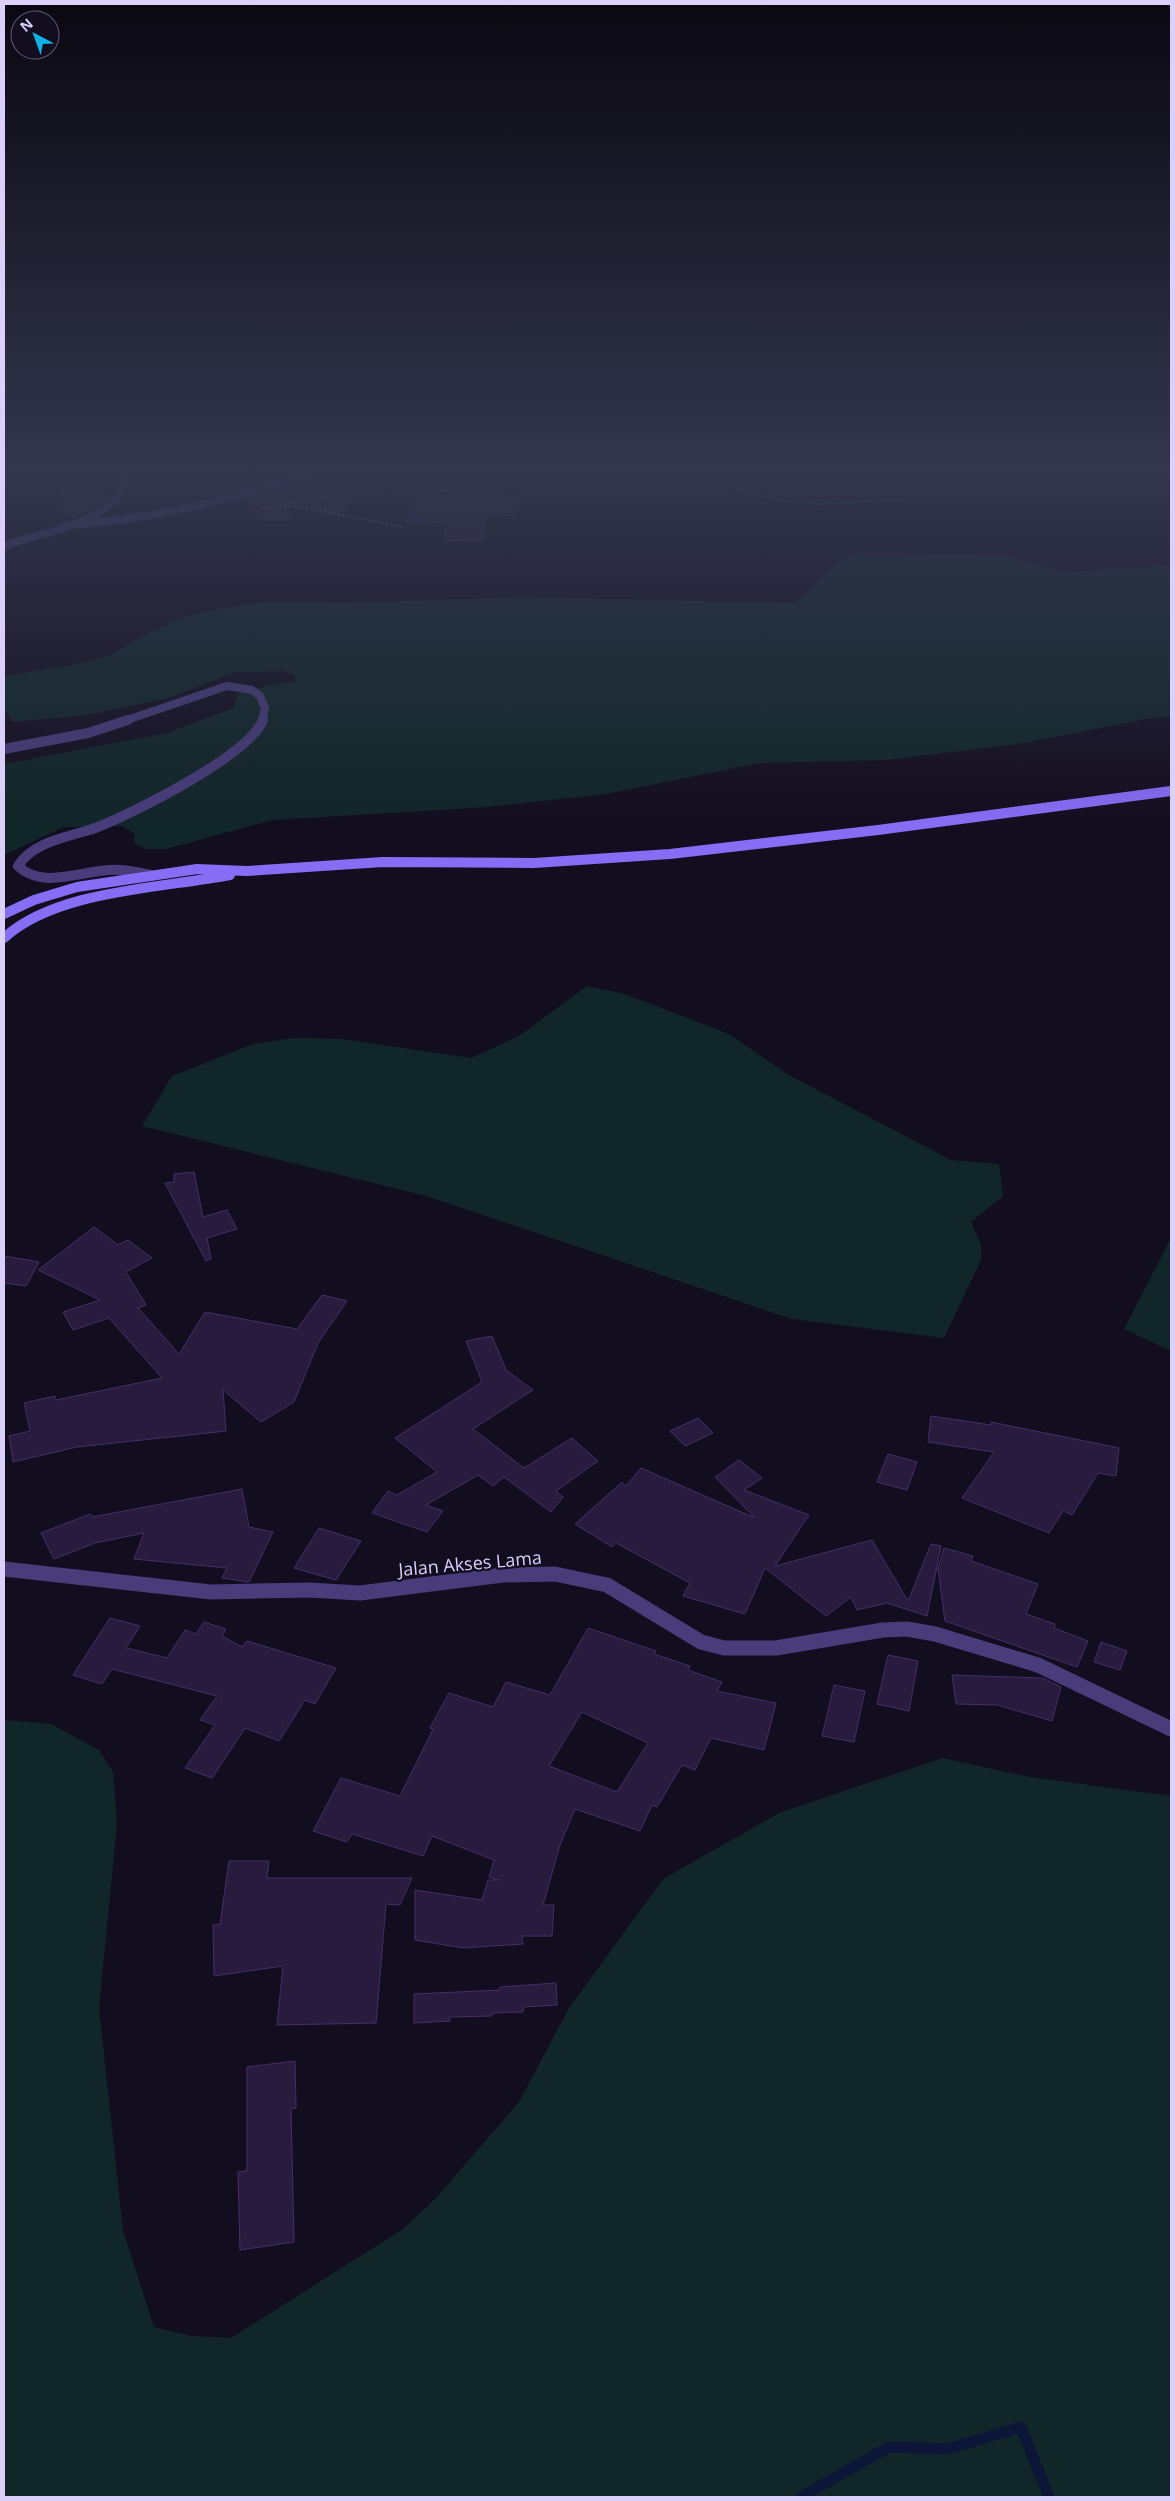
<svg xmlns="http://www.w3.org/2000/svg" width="1175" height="2501" viewBox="0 0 1175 2501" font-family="'Open Sans',sans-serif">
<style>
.green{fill:#112628}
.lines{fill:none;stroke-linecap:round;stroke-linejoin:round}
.stream{stroke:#0c1639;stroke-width:11}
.building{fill:#281b3e;stroke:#432f69;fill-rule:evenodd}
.path{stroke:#369fa9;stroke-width:2;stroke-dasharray:2 2.5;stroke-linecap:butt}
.minor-far1{stroke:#483c7b;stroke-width:8}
.minor{stroke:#483c7b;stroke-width:10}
.tertiary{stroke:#483c7b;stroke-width:15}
.secondary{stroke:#856df5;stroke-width:10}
.labels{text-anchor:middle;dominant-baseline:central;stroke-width:4.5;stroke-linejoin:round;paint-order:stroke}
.near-street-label{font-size:18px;fill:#dbcffc;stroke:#130e1f}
</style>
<rect width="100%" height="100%" fill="#130e1f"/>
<g class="green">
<polygon points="861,553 1002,555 1065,572 1171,565 1171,717 1152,718 1018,744 886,760 760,763 606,794 487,807 273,820 166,849 146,849 134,843 135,834 122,826 64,827 4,855 4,764 167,733 233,708 239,693 278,683 294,682 295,676 285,671 236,672 169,698 88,715 12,722 4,708 4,676 68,666 112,655 135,640 183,616 245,604 276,601 340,603 523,597 795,603 841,560"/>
<polygon points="587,986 625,994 729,1034 787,1074 951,1160 999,1164 1003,1196 971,1222 981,1244 981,1260 944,1338 792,1319 426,1196 142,1126 172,1076 253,1044 294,1038 342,1039 471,1058 519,1036"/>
<polygon points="1171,1238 1171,1351 1124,1329"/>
<polygon points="4,1720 51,1724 99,1750 113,1772 117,1824 99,2008 123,2230 154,2327 191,2336 231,2338 403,2229 435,2199 519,2102 569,2008 663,1879 779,1813 942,1758 1030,1777 1171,1796 1171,2497 4,2497"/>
</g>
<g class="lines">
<polyline class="stream" points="801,2497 889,2447 948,2449 1021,2427 1049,2497"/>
</g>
<g class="building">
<polygon points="264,473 293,473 228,492 220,488 249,480 245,474"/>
<polygon points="319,473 354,500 336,515 287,501 292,520 260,520 251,504 244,500 315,479"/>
<polygon points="106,479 108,498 90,510 73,516 57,508 61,485 84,487 84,480"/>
<polygon points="454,488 491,493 493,492 526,494 514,516 485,514 483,540 445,541 446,523 406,521 421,494 452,496"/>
<polygon points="194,1172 203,1217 227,1210 237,1229 207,1238 211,1259 206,1261 165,1183 174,1182 174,1174"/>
<polygon points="94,1227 118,1245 128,1240 152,1258 126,1272 146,1305 138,1308 179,1354 205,1312 297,1329 322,1295 347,1301 318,1343 294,1402 261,1422 223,1390 226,1431 77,1447 13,1462 9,1436 30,1431 24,1403 55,1396 56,1400 162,1378 109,1318 73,1330 63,1312 100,1300 38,1270"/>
<polygon points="4,1256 39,1262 26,1286 4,1283"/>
<polygon points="492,1336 506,1370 533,1390 473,1429 524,1468 572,1438 598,1461 556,1491 563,1497 551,1512 504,1477 493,1486 478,1475 426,1505 443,1511 427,1532 372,1513 388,1491 397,1495 437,1472 395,1438 482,1382 466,1341"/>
<polygon points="931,1416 991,1425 991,1422 1119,1448 1116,1476 1098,1473 1072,1515 1063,1511 1049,1533 962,1498 994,1452 928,1442"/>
<polygon points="698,1418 713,1433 685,1446 670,1431"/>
<polygon points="888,1454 917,1462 907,1490 877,1482"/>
<polygon points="739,1460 762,1478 744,1490 809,1515 775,1566 872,1540 908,1601 931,1544 941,1546 927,1616 887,1603 857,1610 851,1597 826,1616 765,1568 745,1614 683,1596 690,1583 616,1543 612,1547 575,1524 622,1482 626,1486 641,1468 755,1518 715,1477"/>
<polygon points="242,1489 249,1527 273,1532 249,1582 222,1578 227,1568 134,1559 144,1533 95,1543 54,1559 41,1533 90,1514 92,1517"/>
<polygon points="319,1528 361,1541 336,1580 294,1568"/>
<polygon points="944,1548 973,1556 971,1561 1038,1584 1026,1614 1055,1624 1054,1628 1088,1641 1077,1667 945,1621 938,1569"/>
<polygon points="110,1618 140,1626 126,1648 167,1658 185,1630 196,1634 204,1622 226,1629 222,1636 242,1647 247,1641 336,1668 315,1704 305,1700 279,1741 245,1728 212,1778 185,1768 215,1725 200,1720 217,1696 112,1669 102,1684 73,1675"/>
<path d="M588,1628L656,1651L654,1654L690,1666L688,1670L722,1682L717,1691L776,1703L764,1750L711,1738L695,1770L682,1765L657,1807L652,1805L640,1831L575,1809L560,1845L543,1905H554L552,1936H522L523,1944L463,1948L415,1940V1890L482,1900L488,1880H498L489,1877L494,1860L432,1836L423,1856L352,1834L347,1842L313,1831L341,1778L400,1796L433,1729L430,1728L449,1693L493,1707L506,1682L550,1695ZM582,1712L648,1743L617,1792L549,1766Z"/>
<polygon points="1101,1642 1127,1651 1120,1670 1094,1662"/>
<polygon points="888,1655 918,1661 909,1711 877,1704"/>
<polygon points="952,1675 1043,1678 1061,1687 1052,1721 997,1705 956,1704"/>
<polygon points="834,1685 865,1691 854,1742 822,1736"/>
<polygon points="229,1861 269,1861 267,1878 412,1878 400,1905 386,1904 376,2023 277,2025 283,1966 214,1976 213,1925 220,1924"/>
<polygon points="556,1983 557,2005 524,2007 523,2012 492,2013 492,2016 450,2017 450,2021 414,2023 414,1994 500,1990 500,1987"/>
<polygon points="295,2061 296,2108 291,2109 294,2242 240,2250 238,2172 247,2171 247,2067"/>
</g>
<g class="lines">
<g class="path">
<polyline points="686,473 776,500 817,504 920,499"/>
<polyline points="280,505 349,493 447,490 492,476 484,473"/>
<polyline points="262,508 292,506 404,527"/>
</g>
<g class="minor-far1">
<path d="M70,525C127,521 184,510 240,495C264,488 288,480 313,473"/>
<path d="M4,546C45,530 105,527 126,483L124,477L118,473"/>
<polyline points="124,721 227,686 252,690 260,696 265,708 262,721"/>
</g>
<g class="minor">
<polyline points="4,749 88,733 128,720"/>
<path d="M151,875C137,872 123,869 108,870C79,872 42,889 18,866C34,840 71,837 98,827C135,812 248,756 263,720"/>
</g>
<polyline class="tertiary" points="4,1569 211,1592 309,1590 360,1593 503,1575 555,1574 607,1585 701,1642 724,1648 776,1648 883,1630 907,1629 935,1634 1038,1665 1171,1729"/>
<g class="secondary">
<polyline points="4,914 34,900 77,887 197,869 247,871 383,862 534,863 670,854 878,830 1171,791"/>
<path d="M4,938C56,890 163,888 230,875"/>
</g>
</g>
<linearGradient id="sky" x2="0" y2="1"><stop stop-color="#0a0811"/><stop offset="0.57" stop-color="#33364d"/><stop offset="1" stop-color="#33364d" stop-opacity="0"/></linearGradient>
<rect width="1175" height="823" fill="url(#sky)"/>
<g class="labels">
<g class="near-street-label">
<text transform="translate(470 1563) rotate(-5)">Jalan Akses Lama</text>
</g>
</g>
<rect width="1175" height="2501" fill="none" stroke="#dbcffc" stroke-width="10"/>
<g transform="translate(35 35) rotate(319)"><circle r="24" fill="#130e1f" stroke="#635b77"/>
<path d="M0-4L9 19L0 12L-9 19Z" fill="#10b1e7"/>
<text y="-8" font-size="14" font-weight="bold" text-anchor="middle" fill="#dbcffc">N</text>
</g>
</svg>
